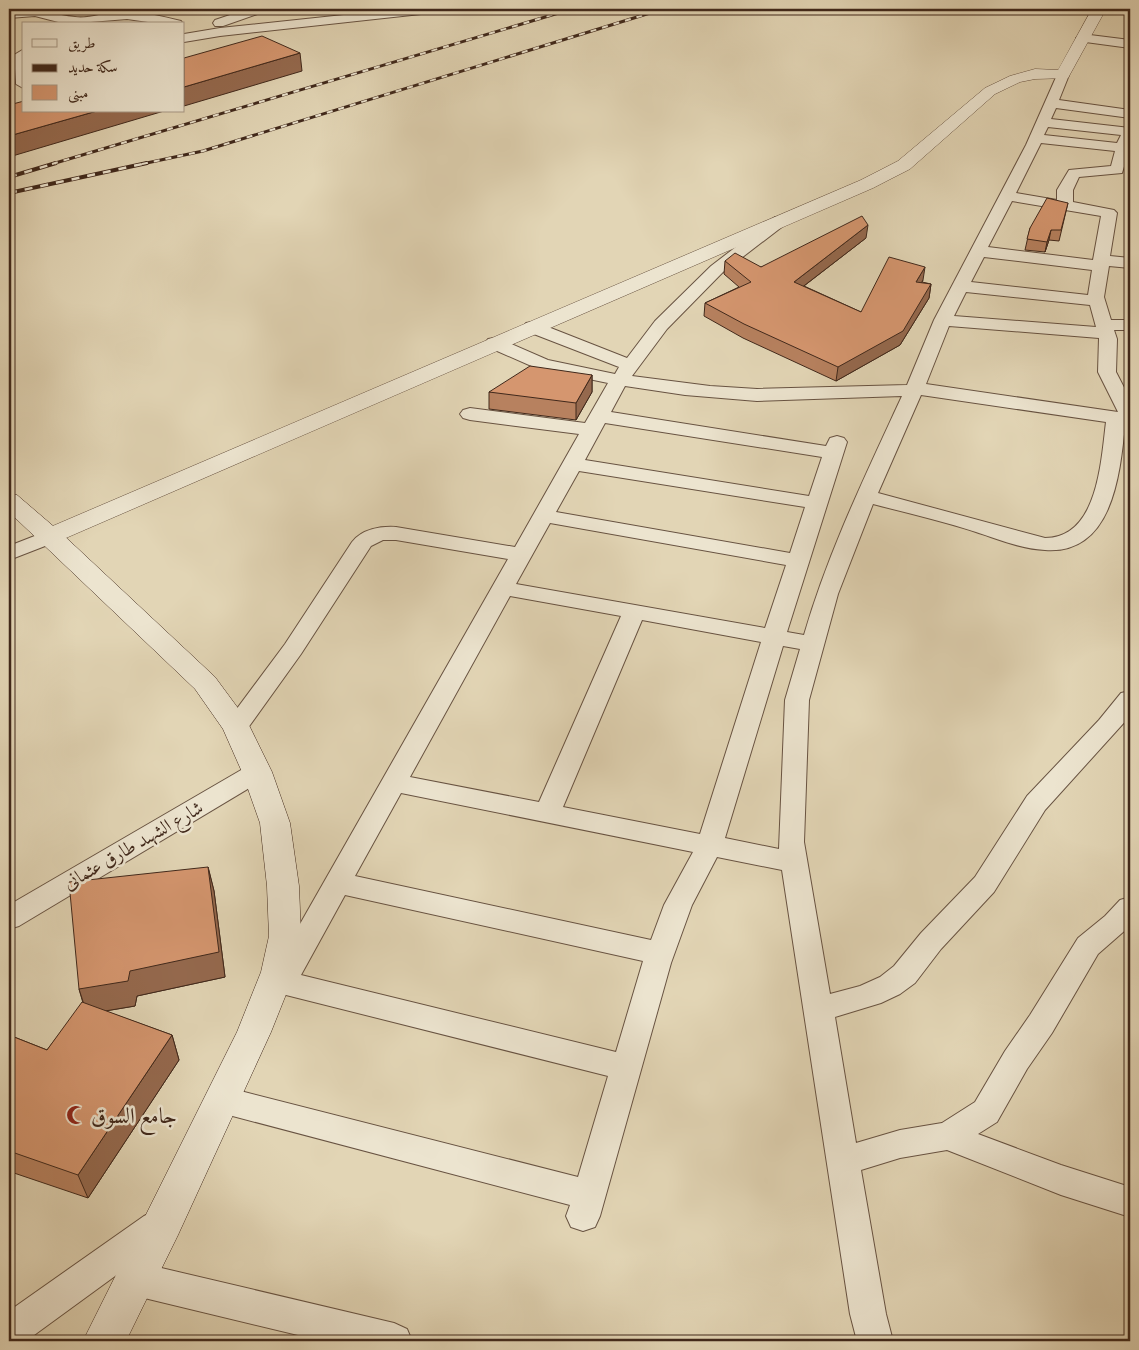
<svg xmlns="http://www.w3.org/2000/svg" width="1139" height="1350" viewBox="0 0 1139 1350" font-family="'EB Garamond',Amiri,serif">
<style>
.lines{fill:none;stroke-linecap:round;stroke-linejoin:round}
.minor-casing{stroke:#685342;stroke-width:2}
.tertiary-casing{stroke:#685342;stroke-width:1}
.secondary-casing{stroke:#40281b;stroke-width:1}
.minor{fill:#ece4cf;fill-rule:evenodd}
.tertiary{fill:#ece4cf;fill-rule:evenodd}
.secondary{fill:#ece4cf;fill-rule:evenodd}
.rail-far1-casing{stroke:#40281b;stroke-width:3}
.rail-casing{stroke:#40281b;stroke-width:4}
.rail-far1{stroke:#ece4cf;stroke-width:2;stroke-dasharray:6;stroke-linecap:butt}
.rail{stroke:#ece4cf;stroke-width:2.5;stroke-dasharray:8;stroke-linecap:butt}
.wall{fill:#b7815f;stroke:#40281b}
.shaded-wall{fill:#95694e;stroke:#40281b}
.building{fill:#d5966f;stroke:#40281b}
.labels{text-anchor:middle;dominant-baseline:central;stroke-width:5;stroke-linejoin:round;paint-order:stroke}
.street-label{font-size:19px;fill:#40281b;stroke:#ece4cf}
.near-poi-label{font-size:22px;fill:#40281b;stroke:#ece4cf;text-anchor:start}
</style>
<rect width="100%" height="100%" fill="#e2d5b5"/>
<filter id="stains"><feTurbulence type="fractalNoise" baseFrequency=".004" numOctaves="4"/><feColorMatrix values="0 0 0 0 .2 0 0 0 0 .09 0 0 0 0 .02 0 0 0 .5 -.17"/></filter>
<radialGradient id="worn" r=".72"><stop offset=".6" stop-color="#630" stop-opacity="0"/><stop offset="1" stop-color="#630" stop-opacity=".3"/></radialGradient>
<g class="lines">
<g class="minor-casing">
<g id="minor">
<path d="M18,9C38,8 55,15 75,17C88,19 103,13 117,12C139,11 160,16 181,21L183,24H162L127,19L66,24L35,16L9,18V10Z"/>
<polygon points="248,9 265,9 263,12 223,26 215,26 213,23 215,20"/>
<polygon points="400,9 436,9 430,13 220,36 184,42 184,34 220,28"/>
<polygon points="1082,34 1130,40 1130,48 1078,41 1076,38"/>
<polygon points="24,49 24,88 23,88 16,84 14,55"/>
<path d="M1063,71L1069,75L1059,100L1130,110V118L1056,108L1051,119L1130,128V147L1122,173L1079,177L1073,190V202L1114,210L1117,213L1110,256L1130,258V268L1109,266L1104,297L1111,320H1130V330H1114L1117,339L1116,372L1130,399V426L1125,425C1120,473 1113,555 1045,550C1021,549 998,539 976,532C942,521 907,513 873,504L838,594L809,700L804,842L830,994L860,986L880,977L894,966L921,933L975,877L1027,796L1099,720L1121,693L1130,691V716L1045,810L994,892L941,949L915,983L900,994L881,1003L835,1017L856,1143L900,1130L942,1123L975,1102L1005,1051L1030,1015L1078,938L1105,916L1120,900L1130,897V926L1098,954L1052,1033L1027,1069L997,1122L978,1134L1061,1165L1130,1187V1217L1061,1195L947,1150L900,1158L861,1170L886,1314L893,1341H857L850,1314L782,870L717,857L692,905L671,963L600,1216L595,1227L583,1231L571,1227L566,1216L570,1205L210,1110L205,1100L210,1090L221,1086L578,1177L608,1076L282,994L272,990L267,982L508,559L396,540H383L371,546L301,654L245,732L236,734L227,732L224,726L285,644L352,542C362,529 381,526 396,527L515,547L579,434L470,420L463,418L460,414L463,410L470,408L585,423L608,383L536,368L488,347L485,343L488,339L494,338L500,339L548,360L615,374L619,367L526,331L523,327L526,323L532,322L538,323L627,358L655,321L711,266L775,217H787L789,220L787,223L723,272L667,329L632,376L710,386L757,389L907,385L934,320L1026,145L1057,75ZM1048,127L1121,135L1117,143L1044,135ZM1041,143L1115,151L1111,166L1069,170L1057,190V200L1016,193ZM1012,201L1101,216L1093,260L988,247ZM984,257L1092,270L1088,295L971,282ZM966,292L1090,305L1096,327L954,316ZM949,326L1099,338L1098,372L1118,412L926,384ZM625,386L685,395L757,401L902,396C866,474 828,552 804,635L787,632L847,442L844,438L837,436L830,438L826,446L611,412ZM921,395L1106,422C1101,461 1098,538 1045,538L878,493ZM605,423L822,457L809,496L585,460ZM579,471L805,507L790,553L556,512ZM550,523L786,565L765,628L516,584ZM510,596L621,616L539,802L410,777ZM642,620L761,642L700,834L563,807ZM783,646L800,649L785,700L779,849L725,838ZM401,793L693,852L664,905L651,940L355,876ZM345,895L643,961L616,1052L301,975Z"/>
<polygon points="50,530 58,531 61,536 58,541 9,560 9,546"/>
<polygon points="257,763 266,766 270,772 266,778 19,926 9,929 9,905 248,766"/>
<polygon points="156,1211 168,1216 173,1227 168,1238 132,1264 136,1262 394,1323 407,1329 412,1341 323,1341 136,1296 124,1291 119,1279 122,1271 26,1341 9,1341 9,1311 144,1216"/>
</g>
</g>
<g class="tertiary-casing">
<polygon id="tertiary" points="1092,9 1106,9 1068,78 1035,79 1020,82 995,94 910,169 873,188 59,541 50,543 41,541 38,536 41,531 861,180 898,161 985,88 1010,76 1035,69 1058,70"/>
</g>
<g class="secondary-casing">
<polygon id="secondary" points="9,493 17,495 59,531 215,677 246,719 272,772 290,823 299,886 301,936 295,972 271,1032 178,1235 126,1341 83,1341 237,1032 261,972 269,936 267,886 260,823 242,772 223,729 195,689 9,512"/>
</g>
<use href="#minor" class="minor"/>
<use href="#tertiary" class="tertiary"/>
<use href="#secondary" class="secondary"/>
<g class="rail-far1-casing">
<g id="rail-far1">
<polyline points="52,164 572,9"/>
<polyline points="142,164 203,151 663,9"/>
</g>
</g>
<g class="rail-casing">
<g id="rail">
<polyline points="9,177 56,163"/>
<polyline points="9,193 147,163"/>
</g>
</g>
<use href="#rail-far1" class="rail-far1"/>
<use href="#rail" class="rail"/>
</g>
<g class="wall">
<polygon points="1068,203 1059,241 1049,240 1045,252 1025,250 1030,228"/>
<polygon points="866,238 804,286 861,312 923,280 922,282 931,284 929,298 900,345 836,381 743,338 704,316 705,303 739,287 724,274 725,261 761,267"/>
<polygon points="592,375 592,392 576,420 489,409 489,392"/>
<polygon points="208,867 214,891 225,977 137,996 135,1006 105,1011 172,1035 179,1060 88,1198 14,1173 9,1160 9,1035 47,1050 83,1003 79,989"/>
</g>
<g class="shaded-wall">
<polygon points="300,53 302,71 184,106 184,87"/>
<polygon points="97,111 164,111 9,157 9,136"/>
<polygon points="868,225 866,238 792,295 794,282"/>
<polygon points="1051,230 1049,240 1045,252 1047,242"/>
<polygon points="925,267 923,280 914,295 916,282"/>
<polygon points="931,284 929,298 900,345 836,381 838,367"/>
<polygon points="592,375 592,392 576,420 576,403"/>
<polygon points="208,867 214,891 225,977 137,996 135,1006 87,1014 79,989 130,971"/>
<polygon points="172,1035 179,1060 88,1198 78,1175"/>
</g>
<g class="building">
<polygon points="262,36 300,53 184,87 184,58"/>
<polygon points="24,101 24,111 97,111 9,136 9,105"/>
<polygon points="1047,198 1068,203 1061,230 1051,230 1047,242 1027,239 1030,228"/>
<polygon points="862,216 868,225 794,282 861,312 889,257 925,267 916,282 931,284 903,331 838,367 744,324 705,303 751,282 725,261 735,253 761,267"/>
<polygon points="530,366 592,375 576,403 489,392"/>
<polygon points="208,867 219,952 130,971 128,981 79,989 69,882"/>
<polygon points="82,1002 172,1035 78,1175 9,1151 9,1140 11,1136 9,1136 9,1035 47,1050"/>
</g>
<defs>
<g id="mosque-bare" transform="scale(1.5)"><path d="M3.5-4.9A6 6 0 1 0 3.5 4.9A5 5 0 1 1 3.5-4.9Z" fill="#8f2418" stroke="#ece4cf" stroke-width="2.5" paint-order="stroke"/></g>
</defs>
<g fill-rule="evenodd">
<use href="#mosque-bare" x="76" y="1115"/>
</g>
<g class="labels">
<g class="street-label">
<text transform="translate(133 845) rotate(-30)">شارع الشهىد طارق عثمانى</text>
</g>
<g class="near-poi-label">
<text x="91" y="1115">جامع السوق</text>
</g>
</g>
<rect width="1139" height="1350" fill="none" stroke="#e2d5b5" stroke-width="30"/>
<rect x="10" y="10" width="1119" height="1330" fill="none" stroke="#40281b" stroke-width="2.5"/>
<rect x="15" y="15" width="1109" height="1320" fill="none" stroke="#40281b"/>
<rect x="22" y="22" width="162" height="90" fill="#ece4cf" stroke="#a79987"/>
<rect x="32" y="39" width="25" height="8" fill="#ece4cf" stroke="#a79987"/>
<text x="68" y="48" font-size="15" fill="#40281b">طريق</text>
<rect x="32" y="64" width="25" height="8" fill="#40281b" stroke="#a79987"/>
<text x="68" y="72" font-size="15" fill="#40281b">سكة حديد</text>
<rect x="32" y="85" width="25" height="15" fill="#d5966f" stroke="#a79987"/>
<text x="68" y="98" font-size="15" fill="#40281b">مبنى</text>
<rect width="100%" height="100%" filter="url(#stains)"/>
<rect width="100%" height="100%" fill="url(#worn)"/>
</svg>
